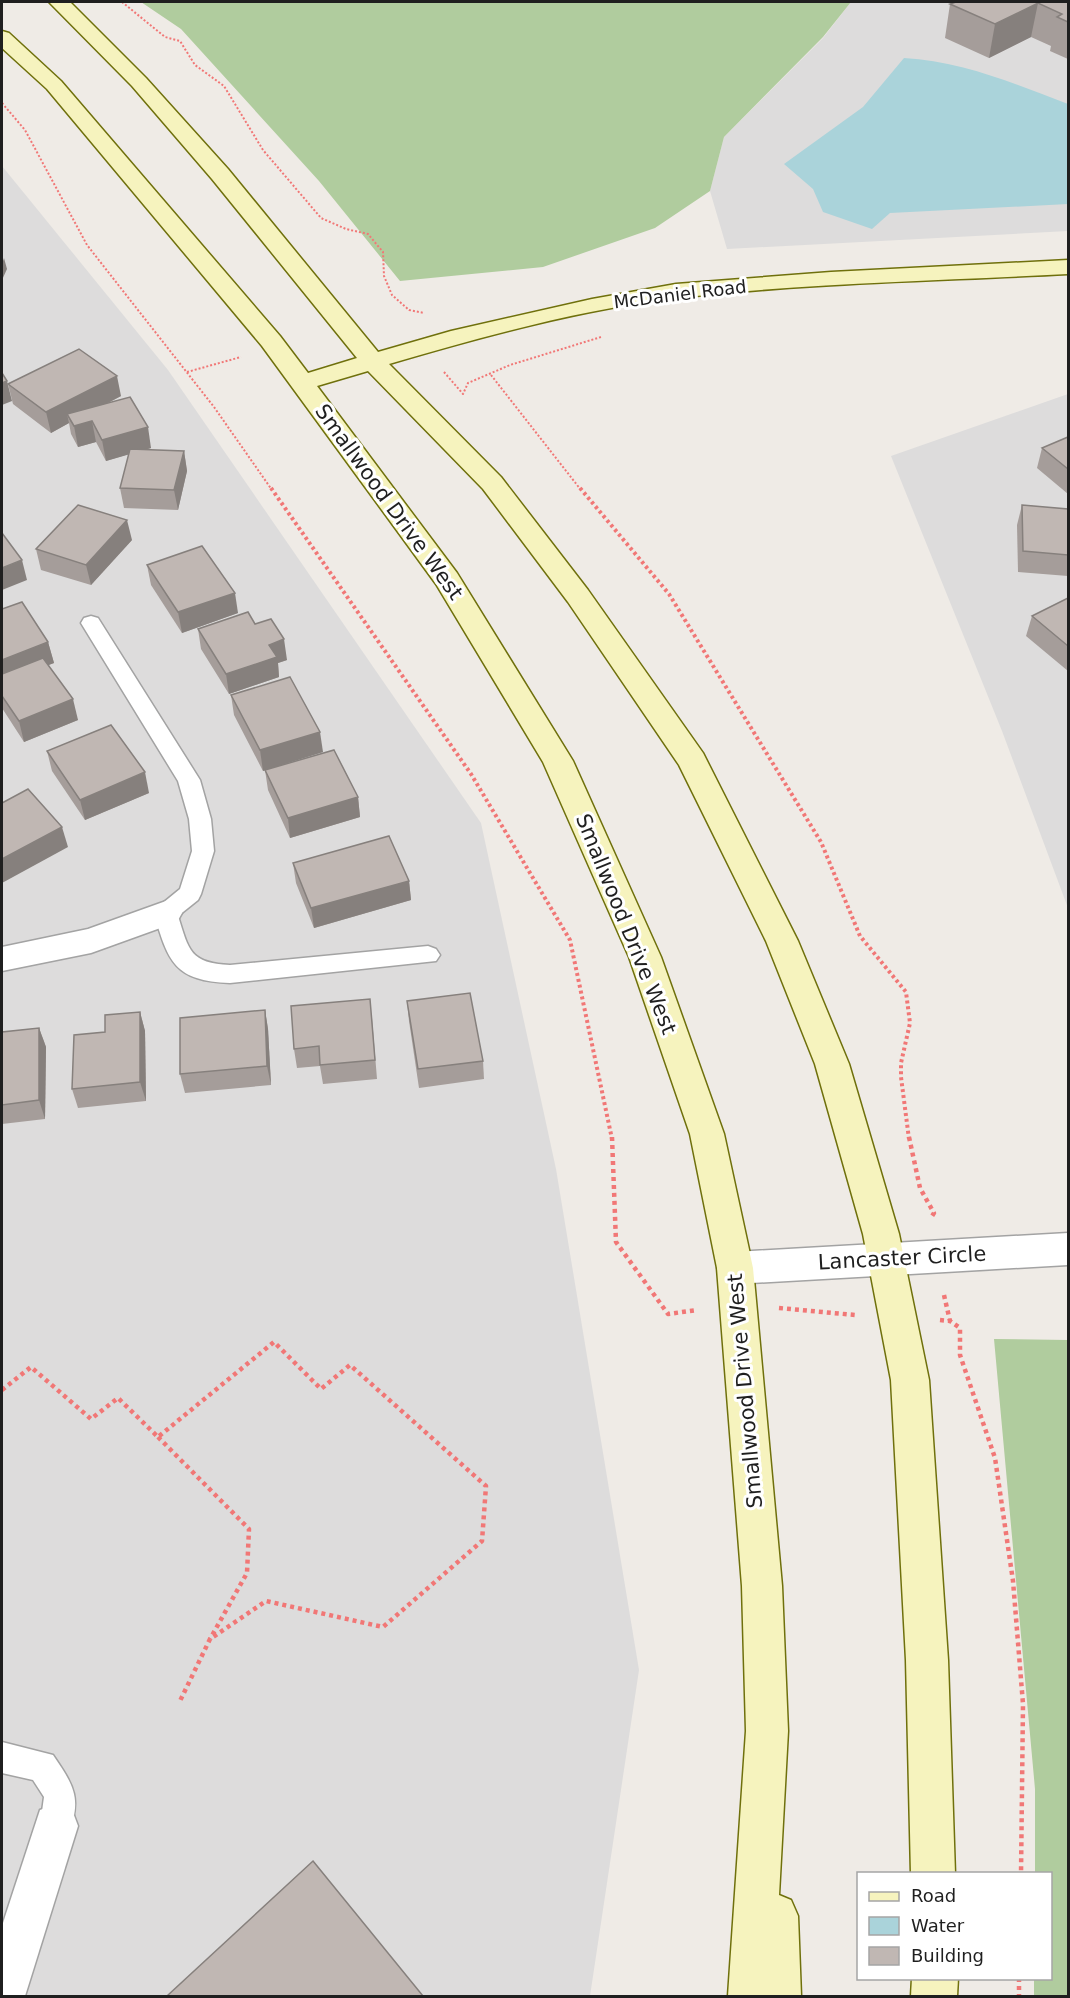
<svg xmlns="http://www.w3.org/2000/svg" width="1070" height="1998" viewBox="0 0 1070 1998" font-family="'DejaVu Sans',sans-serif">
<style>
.residential{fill:#dddcdc}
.forest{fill:#b0cc9e}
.water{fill:#aad3da}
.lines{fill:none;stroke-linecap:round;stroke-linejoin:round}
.lane-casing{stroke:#a3a3a3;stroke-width:3}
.street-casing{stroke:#a3a3a3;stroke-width:3}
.secondary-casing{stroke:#6f700c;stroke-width:3}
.path-far2{stroke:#f17776;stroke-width:2;stroke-dasharray:2 2;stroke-linecap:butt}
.path-far1{stroke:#f17776;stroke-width:4;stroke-dasharray:3 3;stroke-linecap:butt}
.path{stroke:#f17776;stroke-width:4.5;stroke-dasharray:4 4;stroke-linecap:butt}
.lane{fill:#fff;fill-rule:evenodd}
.street{fill:#fff;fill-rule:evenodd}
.secondary{fill:#f6f3be;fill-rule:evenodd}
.wall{fill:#a59d9a}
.shaded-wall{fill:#86807d}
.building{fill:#c0b7b3;stroke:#86807d;stroke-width:1.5}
.labels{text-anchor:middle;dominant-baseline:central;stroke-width:6;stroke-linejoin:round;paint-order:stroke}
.far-street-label{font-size:18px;fill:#1f1f1f;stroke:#fff}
.street-label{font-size:21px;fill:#1f1f1f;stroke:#fff}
</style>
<rect width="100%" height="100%" fill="#efebe6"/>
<g class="residential">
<polygon points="851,2 1068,2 1068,231 727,249 710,191 724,137 823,38"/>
<polygon points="2,166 168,370 481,823 556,1169 639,1670 590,1996 2,1996"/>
<polygon points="1068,394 1068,908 1002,731 891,456"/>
</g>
<g class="forest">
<polygon points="141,2 851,2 823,37 724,137 710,191 655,228 543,267 400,281 319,181 181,29"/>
<polygon points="994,1339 1068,1340 1068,1996 1034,1996 1034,1979 1050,1978 1050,1874 1035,1873 1035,1789"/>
</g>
<path class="water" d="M904,58C962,61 1015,84 1068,104V204L890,213L872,229L823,212L813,189L784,164L863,107Z"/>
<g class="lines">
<g class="lane-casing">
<g id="lane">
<path d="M91,616L98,618L200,780L211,819L214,851L201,894L198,900L178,916C189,951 190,963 230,965L428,946L436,949L440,955L436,961L230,983C175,981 168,962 154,913L158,907L180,889L192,851L189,819L178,781L81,623L84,618Z"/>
<path d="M2,1742L53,1755C74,1786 83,1799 67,1837L56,1842L45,1837L40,1826L44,1797L33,1780L2,1773Z"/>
</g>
</g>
<g class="street-casing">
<g id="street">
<polygon points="166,901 177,904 182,913 177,922 91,953 2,971 2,947 88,929"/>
<polygon points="1068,1233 1068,1265 735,1284 722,1279 717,1268 722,1257 735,1252"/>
<polygon points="56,1804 72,1810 78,1826 25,1996 2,1996 2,1926 40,1810"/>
</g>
</g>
<g class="secondary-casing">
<g id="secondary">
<path d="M49,2H70L146,78L228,169L378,352L451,331L592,299L676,284L831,272L1068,260V274C938,281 807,283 677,298C583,309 480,337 389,364L501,477L588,590L703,753L798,941L849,1064L899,1234L929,1380L948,1660L955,1874H911L906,1660L891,1380L863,1234L815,1064L766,941L679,765L568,602L483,489L368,371L317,386L457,573L573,761L661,957L724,1134L753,1268L782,1586L788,1731L779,1895L791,1900L798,1916L801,1996H728L746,1731L742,1586L717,1268L690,1134L629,957L543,762L436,584L262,346L47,89L2,48V31L9,33L61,81L280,336L308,373L357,358L212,179L132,86Z"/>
<polygon points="912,1978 958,1978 957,1996 911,1996"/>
</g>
</g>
<g class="path-far2">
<polyline points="122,2 165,37 180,41 195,65 224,86 263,150 321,218 346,229 368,234 383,252 384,276 392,295 409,310 424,313"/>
<polyline points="2,103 25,130 87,245 214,407 272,490"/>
<polyline points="187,372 241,357"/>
<polyline points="444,372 463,394 468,383 510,365 601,337"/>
<polyline points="491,375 581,490"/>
</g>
<g class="path-far1">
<polyline points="271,488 471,774 570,940 612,1139"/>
<polyline points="580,488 669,594 821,842 860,936 906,992 910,1023 901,1063 901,1077 909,1139"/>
</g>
<g class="path">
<polyline points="612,1137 616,1242 668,1314 697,1310"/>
<polyline points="909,1137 920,1188 934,1213 932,1216"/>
<polyline points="944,1295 950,1321"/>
<polyline points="779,1308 855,1315"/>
<polyline points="940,1320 950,1321 960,1328 960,1355 995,1458 1013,1581 1023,1704 1021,1874"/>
<polyline points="2,1390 31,1367 91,1419 118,1398 158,1437 274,1342 321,1389 350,1365 486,1486 482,1541 383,1627 266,1601 210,1639 179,1703"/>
<polyline points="158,1437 249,1529 247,1573 210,1639"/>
<polyline points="1019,1978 1019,1996"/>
</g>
<use href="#lane" class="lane"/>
<use href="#street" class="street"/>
<use href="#secondary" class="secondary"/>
</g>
<g class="wall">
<polygon points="1068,2 1068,59 1050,51 1051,46 1031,37 989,58 945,38 950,4"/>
<polygon points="8,384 121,396 110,402 151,448 145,450 184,451 187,471 178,510 124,508 120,488 129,454 106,461 96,442 78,447 71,434 69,423 51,433 13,404"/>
<polygon points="1068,437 1068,494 1037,468 1042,448"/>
<polygon points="1022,505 1068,509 1068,576 1018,572 1017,525"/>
<polygon points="132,540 91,585 41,570 36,549"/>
<polygon points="147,565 238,613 182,633 151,585"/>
<polygon points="1068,598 1068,671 1026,636 1032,616"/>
<polygon points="2,609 48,642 54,663 48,665 78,720 24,742 2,708"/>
<polygon points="255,624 287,660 278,663 279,677 229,694 201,649 198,629"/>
<polygon points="231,695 323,752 277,766 358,797 360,817 290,838 268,790 265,770 263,771 234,715"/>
<polygon points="47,751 149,793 85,820 52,771"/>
<polygon points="293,863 409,881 411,900 314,928 296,883"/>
<polygon points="407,1001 483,1061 484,1079 419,1088 409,1021"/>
<polygon points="265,1010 268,1029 271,1085 185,1093 180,1074"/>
<polygon points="140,1012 145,1031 146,1101 78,1108 72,1089 105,1032"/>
<polygon points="372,1018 377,1079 323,1084 320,1066 297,1068 294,1049"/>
<polygon points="39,1028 46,1047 45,1119 2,1124 2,1032"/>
</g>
<g class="shaded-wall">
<polygon points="1038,3 1031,37 989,58 995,24"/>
<polygon points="4,258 7,269 2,280 2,264"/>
<polygon points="117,376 121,396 71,422 67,414 69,423 51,433 46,412"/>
<polygon points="7,381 12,401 2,405 2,383"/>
<polygon points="92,421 96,442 78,447 74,426"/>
<polygon points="148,427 151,448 106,461 102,440"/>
<polygon points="184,451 187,471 178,510 174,490"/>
<polygon points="127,520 132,540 91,585 86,565"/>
<polygon points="22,560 27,580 2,590 2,568"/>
<polygon points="235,593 238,613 182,633 178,612"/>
<polygon points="284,639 287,660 278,663 279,677 229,694 226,674 269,645"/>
<polygon points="48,642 54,663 2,683 2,660"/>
<polygon points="73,699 78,720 24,742 19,721"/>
<polygon points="320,732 323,752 263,771 260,750"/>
<polygon points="145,772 149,793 85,820 80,800"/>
<polygon points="358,797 360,817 290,838 288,818"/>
<polygon points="62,827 68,847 2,883 2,859"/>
<polygon points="409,881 411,900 314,928 311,908"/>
<polygon points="265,1010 268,1029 271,1085 267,1066"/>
<polygon points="140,1012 145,1031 146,1101 140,1082"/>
<polygon points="39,1028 46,1047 45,1119 39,1100"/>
</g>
<g class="building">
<polygon points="956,2 1068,2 1068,22 1057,17 1062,14 1038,3 995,24 950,4"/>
<polygon points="79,349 117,376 46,412 8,384"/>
<polygon points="2,373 7,381 2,383"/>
<polygon points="130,397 148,427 102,440 92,421 74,426 67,414"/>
<polygon points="1068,437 1068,469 1042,448"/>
<polygon points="130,449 184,451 174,490 120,488"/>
<polygon points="78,505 127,520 86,565 36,549"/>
<polygon points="1022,505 1068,509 1068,555 1023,551"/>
<polygon points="2,533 22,560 2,568"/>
<polygon points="202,546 235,593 178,612 147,565"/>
<polygon points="1068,598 1068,646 1032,616"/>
<polygon points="22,602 48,642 2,660 2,609"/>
<polygon points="248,612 255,624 271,619 284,639 269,645 277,657 226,674 198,629"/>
<polygon points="43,658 73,699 19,721 2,696 2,674"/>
<polygon points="290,677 320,732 260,750 231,695"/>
<polygon points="111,725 145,772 80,800 47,751"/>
<polygon points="334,750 358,797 288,818 265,770"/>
<polygon points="28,789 62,827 2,859 2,803"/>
<polygon points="389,836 409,881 311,908 293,863"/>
<polygon points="470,993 483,1061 418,1069 407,1001"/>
<polygon points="370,999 375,1060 320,1065 319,1046 294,1049 291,1006"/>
<polygon points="265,1010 267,1066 180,1074 180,1018"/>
<polygon points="140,1012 140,1082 72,1089 74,1035 105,1032 105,1015"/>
<polygon points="39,1028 39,1100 2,1105 2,1032"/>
<polygon points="313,1861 423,1996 167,1996"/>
</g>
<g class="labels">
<g class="far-street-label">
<text transform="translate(680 294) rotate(-7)">McDaniel Road</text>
</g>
<g class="street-label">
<text transform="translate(389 502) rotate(54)">Smallwood Drive West</text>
<text transform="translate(626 924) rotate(68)">Smallwood Drive West</text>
<text transform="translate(902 1258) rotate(-3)">Lancaster Circle</text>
<text transform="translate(745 1391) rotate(-95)">Smallwood Drive West</text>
</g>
</g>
<rect width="1070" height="1998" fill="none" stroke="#1f1f1f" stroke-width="6"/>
<rect x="857" y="1872" width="195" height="108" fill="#ffffff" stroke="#a5a5a5" stroke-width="1.5"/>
<rect x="869" y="1892" width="30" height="9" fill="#f6f3be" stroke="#a5a5a5" stroke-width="1.5"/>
<text x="911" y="1902" font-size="18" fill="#1f1f1f">Road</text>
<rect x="869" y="1917" width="30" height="18" fill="#aad3da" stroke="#a5a5a5" stroke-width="1.5"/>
<text x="911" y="1932" font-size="18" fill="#1f1f1f">Water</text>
<rect x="869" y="1947" width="30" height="18" fill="#c0b7b3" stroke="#a5a5a5" stroke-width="1.5"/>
<text x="911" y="1962" font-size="18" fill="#1f1f1f">Building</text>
</svg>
